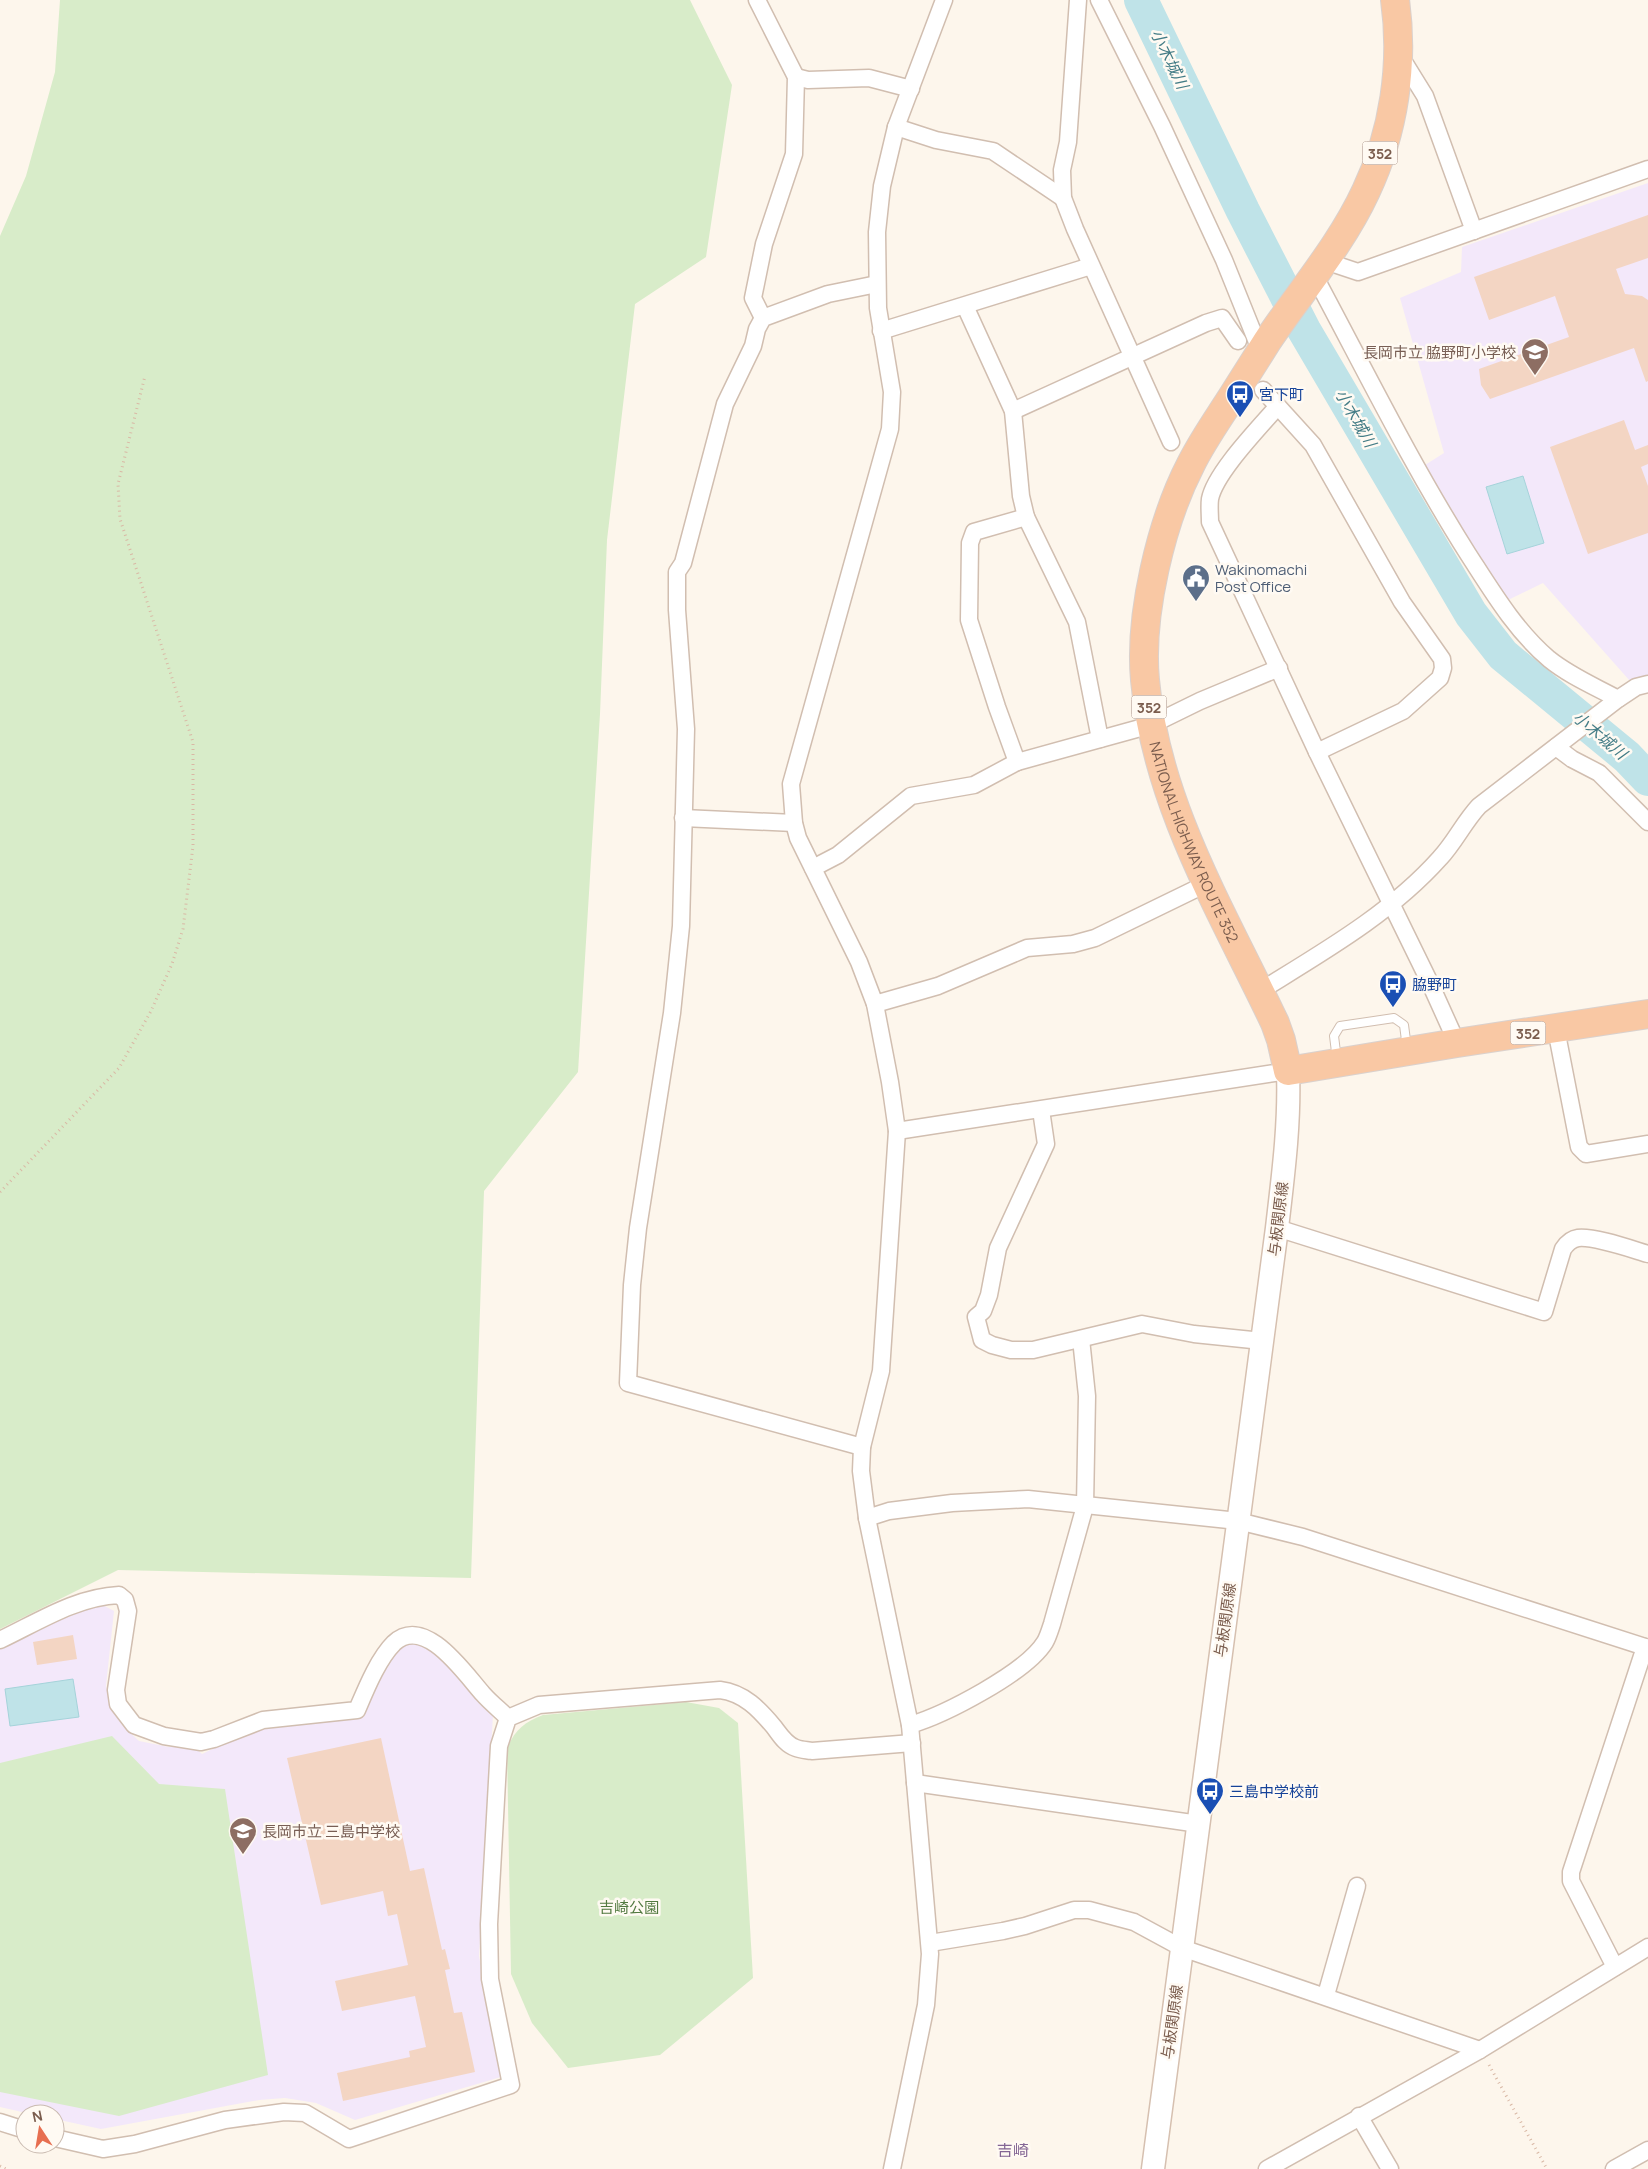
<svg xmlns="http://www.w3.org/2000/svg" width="1648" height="2169" viewBox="0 0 1648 2169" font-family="Manrope,'Noto Sans JP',sans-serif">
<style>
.education{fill:#f3e8fa}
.green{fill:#d8ecc9}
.water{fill:#bfe3e8;stroke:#a5d3da}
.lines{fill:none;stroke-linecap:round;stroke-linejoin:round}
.river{stroke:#bfe3e8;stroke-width:34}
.building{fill:#f3d5c3}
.service-casing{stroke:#d1beb0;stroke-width:10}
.minor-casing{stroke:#d1beb0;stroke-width:19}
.secondary-casing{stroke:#d6c0b0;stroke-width:25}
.trunk-casing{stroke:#dad1cd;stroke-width:30}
.path{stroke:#d9b8a5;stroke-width:3;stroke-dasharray:1 4;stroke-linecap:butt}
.service{stroke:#fff;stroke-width:8}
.minor{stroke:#fff;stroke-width:16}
.secondary{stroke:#fff;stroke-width:22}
.trunk{stroke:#f9c8a4;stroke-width:28}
.labels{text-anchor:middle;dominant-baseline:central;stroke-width:5;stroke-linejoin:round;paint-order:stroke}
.shield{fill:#fffaf3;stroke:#a28b7f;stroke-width:1}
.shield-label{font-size:14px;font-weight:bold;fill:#7a5c4d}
.education-label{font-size:15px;fill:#785e54;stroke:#fffaf3;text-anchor:end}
.transit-label{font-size:15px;fill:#164399;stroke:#fffaf3;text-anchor:start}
.service-label{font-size:15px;fill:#4e5e75;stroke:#fffaf3;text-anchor:start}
.street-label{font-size:15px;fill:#7a5c4d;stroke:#fffaf3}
.park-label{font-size:15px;fill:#537a41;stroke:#fffaf3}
.water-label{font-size:16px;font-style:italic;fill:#437c86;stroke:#fffaf3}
.neighbourhood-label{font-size:16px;fill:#846695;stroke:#fffaf3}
</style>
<rect width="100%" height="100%" fill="#fdf6ec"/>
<g class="education">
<polygon points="1648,183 1648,676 1630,681 1543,583 1508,600 1474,554 1425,465 1444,453 1400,298 1461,272 1462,247"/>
<polygon points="99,1603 114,1611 106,1686 111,1707 122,1725 139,1741 169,1747 193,1746 202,1754 261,1726 364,1717 372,1690 391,1658 407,1644 417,1643 437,1653 493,1715 479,1956 501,2077 355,2120 316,2103 285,2098 259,2100 101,2129 55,2119 55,2114 31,2114 0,2107 0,1648 77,1610"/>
</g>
<g class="green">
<polygon points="60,0 690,0 732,85 706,257 635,304 607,540 600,714 578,1072 484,1191 471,1578 118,1570 0,1629 0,236 26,176 55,72"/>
<path d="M686,1702L719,1708L738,1723L753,1978L660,2055L568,2068L532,2023L511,1974L507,1749C514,1730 525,1722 543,1715Z"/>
<polygon points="112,1736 159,1784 225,1789 268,2075 119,2116 0,2092 0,1763"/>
</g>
<g class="water">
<polygon points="1523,476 1544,543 1507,554 1486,487"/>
<polygon points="73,1679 79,1717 10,1726 5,1689"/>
</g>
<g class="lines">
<polyline class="river" points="1141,0 1243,211 1304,330 1471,614 1503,655 1627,757 1648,779"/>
</g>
<g class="building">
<polygon points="1648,215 1648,258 1616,269 1625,294 1642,296 1648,300 1648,381 1646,382 1634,348 1490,399 1481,385 1479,369 1569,337 1555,296 1489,320 1474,277"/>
<polygon points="1624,420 1635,450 1648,445 1648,464 1641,467 1648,486 1648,533 1588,554 1550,447"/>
<polygon points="73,1635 77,1659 37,1665 33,1642"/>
<polygon points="381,1738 410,1871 424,1868 442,1950 445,1949 450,1969 445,1970 454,2013 462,2012 475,2072 343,2101 337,2073 410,2057 409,2051 426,2047 415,1996 342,2011 335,1981 408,1965 397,1914 388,1916 383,1891 321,1905 287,1758"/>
</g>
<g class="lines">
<g class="service-casing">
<polyline id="service" points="1337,1060 1334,1036 1340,1026 1394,1018 1404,1025 1407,1048"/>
</g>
<g class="minor-casing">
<g id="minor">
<polyline points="757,0 796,77 794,154 764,244 753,298 763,318"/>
<polyline points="1078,0 1068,142 1062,170 1063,198 1075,229 1171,442"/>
<polyline points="1099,0 1162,126 1224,260 1261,352"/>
<polyline points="1399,54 1425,96 1474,231"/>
<polyline points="796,77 808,80 869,78 911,89"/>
<polyline points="896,127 936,140 993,151 1063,198"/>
<polyline points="1325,261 1358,272 1648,169"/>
<path d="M1314,275C1364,368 1411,464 1468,554C1492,591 1515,630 1549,659C1570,676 1594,686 1618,699"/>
<polyline points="965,306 1013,411 1021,496 1026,517 974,532 970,543 969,620 997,707 1017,762 1151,725 1200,701 1279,668"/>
<polyline points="881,331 1091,266"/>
<polyline points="1263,390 1313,445 1402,602 1442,659 1443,668 1440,678 1403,711 1317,752"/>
<path d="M1277,407C1259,428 1215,473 1210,499C1209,506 1210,515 1210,522L1317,752L1429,981L1457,1043"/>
<polyline points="1013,411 1206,323 1222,318 1238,341"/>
<polyline points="1026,517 1077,622 1100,739"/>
<polyline points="1556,747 1572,759 1599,773 1648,822"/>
<polyline points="683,818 794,823"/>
<polyline points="813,868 838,855 911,796 974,785 1017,762"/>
<path d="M1260,991C1323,952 1390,914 1440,858C1455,842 1464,822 1479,806L1618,699L1636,687L1648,684"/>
<polyline points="875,1004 938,986 1027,948 1073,944 1095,938 1208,883"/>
<polyline points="1556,1029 1579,1147 1586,1154 1648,1144"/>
<polyline points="1041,1110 1046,1144 998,1248 989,1295 983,1311 976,1317 982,1340 992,1345 1011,1350 1033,1350 1142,1324 1194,1334 1262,1341"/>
<polyline points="897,1131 1288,1071"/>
<path d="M1277,1228L1544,1312L1563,1249C1567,1243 1571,1239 1578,1238C1594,1236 1631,1249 1648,1254"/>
<polyline points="862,1447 628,1383 632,1285 638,1228 672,1013 681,926 686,729 677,610 677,572 683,563 725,404 753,346 757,329 763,318 828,294 877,284"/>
<polyline points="867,1518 889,1511 952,1503 1028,1499 1238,1521 1303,1537 1648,1648"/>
<path d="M0,1640C38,1622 76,1597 119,1595L125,1600L128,1611L116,1690L118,1704L134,1725L164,1736L201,1742L214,1739L263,1720L357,1710C366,1689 378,1659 394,1643C425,1614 465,1674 483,1694C491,1703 500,1710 508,1718"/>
<path d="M910,1725C944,1715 1026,1673 1045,1642C1048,1637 1050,1630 1052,1624L1085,1506L1087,1396L1081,1339"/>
<polyline points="915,1783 1199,1824"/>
<polyline points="930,1943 1003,1931 1025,1926 1074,1910 1089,1910 1134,1922 1182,1948 1480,2050"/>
<polyline points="1615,1967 1571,1881 1571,1872 1645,1647"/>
<polyline points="1326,1995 1357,1886"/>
<polyline points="1359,2116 1390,2169"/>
<polyline points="0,2122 25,2130"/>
<path d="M55,2138L103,2149L135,2144L225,2120L284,2112L305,2113L349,2139L511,2085L490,1979L489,1924L499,1746L508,1718L539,1705L720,1690C744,1693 759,1709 774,1727C780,1735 786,1745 796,1748C801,1750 807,1750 812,1751L912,1743"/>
<polyline points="892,2169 926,2005 930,1954 910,1725 867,1518 861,1471 862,1447 881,1371 897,1131 890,1082 875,1004 859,962 798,838 794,823 791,784 890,429 892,392 878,308 877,232 882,186 896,127 944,0"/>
<polyline points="1267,2169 1480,2050 1648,1947"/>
<polyline points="1614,2169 1648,2150"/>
</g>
</g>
<g class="secondary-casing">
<path id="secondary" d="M1153,2169L1277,1228C1283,1176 1290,1124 1288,1071"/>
</g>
<g class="trunk-casing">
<g id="trunk">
<path id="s1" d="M1395,0C1404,64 1394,132 1366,191C1341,245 1301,291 1268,340C1256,359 1244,378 1232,397C1218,419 1203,440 1191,464C1161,522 1139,615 1145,680C1156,804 1223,913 1275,1023L1281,1040L1288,1071L1457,1043L1648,1014"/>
</g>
</g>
<g class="path">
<polyline points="0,1192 119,1068 151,1011 172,964 183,929 193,846 193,742 120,519 118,484 145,376"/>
<polyline points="1489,2065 1547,2169"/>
<polyline points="0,2166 6,2169"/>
</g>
<use href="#service" class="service"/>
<use href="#minor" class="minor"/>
<use href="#secondary" class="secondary"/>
<use href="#trunk" class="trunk"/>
</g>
<defs>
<g id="school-pin" transform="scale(1.4375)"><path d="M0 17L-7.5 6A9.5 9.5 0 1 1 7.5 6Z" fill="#8d6e63" stroke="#fffaf3"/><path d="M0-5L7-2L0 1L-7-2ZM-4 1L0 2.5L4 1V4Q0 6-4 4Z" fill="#fff"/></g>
<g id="bus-pin" transform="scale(1.4375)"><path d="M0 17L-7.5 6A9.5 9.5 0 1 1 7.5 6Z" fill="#1a4fb4" stroke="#fffaf3"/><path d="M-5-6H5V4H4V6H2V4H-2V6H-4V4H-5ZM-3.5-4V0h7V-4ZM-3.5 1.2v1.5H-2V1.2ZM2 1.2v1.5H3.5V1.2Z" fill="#fff"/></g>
<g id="civic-pin" transform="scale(1.4375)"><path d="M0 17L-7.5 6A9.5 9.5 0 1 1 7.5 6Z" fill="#5c6f8a" stroke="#fffaf3"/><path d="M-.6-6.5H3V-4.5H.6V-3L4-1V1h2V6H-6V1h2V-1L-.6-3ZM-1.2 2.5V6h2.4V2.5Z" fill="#fff"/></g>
</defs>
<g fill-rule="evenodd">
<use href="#school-pin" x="1535" y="352"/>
<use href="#bus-pin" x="1240" y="394"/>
<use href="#civic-pin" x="1196" y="578"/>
<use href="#bus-pin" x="1393" y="984"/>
<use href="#bus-pin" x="1210" y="1791"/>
<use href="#school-pin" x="243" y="1831"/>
</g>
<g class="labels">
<g class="shield">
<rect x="1362.5" y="141.5" width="35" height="23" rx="4"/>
<rect x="1131.5" y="695.5" width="35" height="23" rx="4"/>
<rect x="1510.5" y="1021.5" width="35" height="23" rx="4"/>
</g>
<g class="shield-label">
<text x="1380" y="153">352</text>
<text x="1149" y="707">352</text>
<text x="1528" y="1033">352</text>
</g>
<g class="education-label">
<text x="1516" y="352">長岡市立 脇野町小学校</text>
<text x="262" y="1831" text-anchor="start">長岡市立 三島中学校</text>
</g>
<g class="transit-label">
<text x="1259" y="394">宮下町</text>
<text x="1412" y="984">脇野町</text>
<text x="1229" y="1791">三島中学校前</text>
</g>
<g class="service-label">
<text x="1215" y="569">Wakinomachi<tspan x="1215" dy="17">Post Office</tspan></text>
</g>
<g class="street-label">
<text stroke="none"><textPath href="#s1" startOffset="914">NATIONAL HIGHWAY ROUTE 352</textPath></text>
<text transform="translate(1278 1219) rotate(-83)">与板関原線</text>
<text transform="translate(1225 1620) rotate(-82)">与板関原線</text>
<text transform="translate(1172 2022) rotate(-82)">与板関原線</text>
</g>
<g class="park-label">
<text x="629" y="1907">吉崎公園</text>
</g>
<g class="water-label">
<text transform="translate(1170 59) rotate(64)">小木城川</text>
<text transform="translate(1356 418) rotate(60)">小木城川</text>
<text transform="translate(1600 735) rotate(40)">小木城川</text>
</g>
<g class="neighbourhood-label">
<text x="1013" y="2150">吉崎</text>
</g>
</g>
<g transform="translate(40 2129) rotate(348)"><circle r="24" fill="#fffaf3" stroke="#cabbb1"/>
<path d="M0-4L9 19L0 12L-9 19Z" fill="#e76f51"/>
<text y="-8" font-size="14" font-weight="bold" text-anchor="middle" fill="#7a5c4d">N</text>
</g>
</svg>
